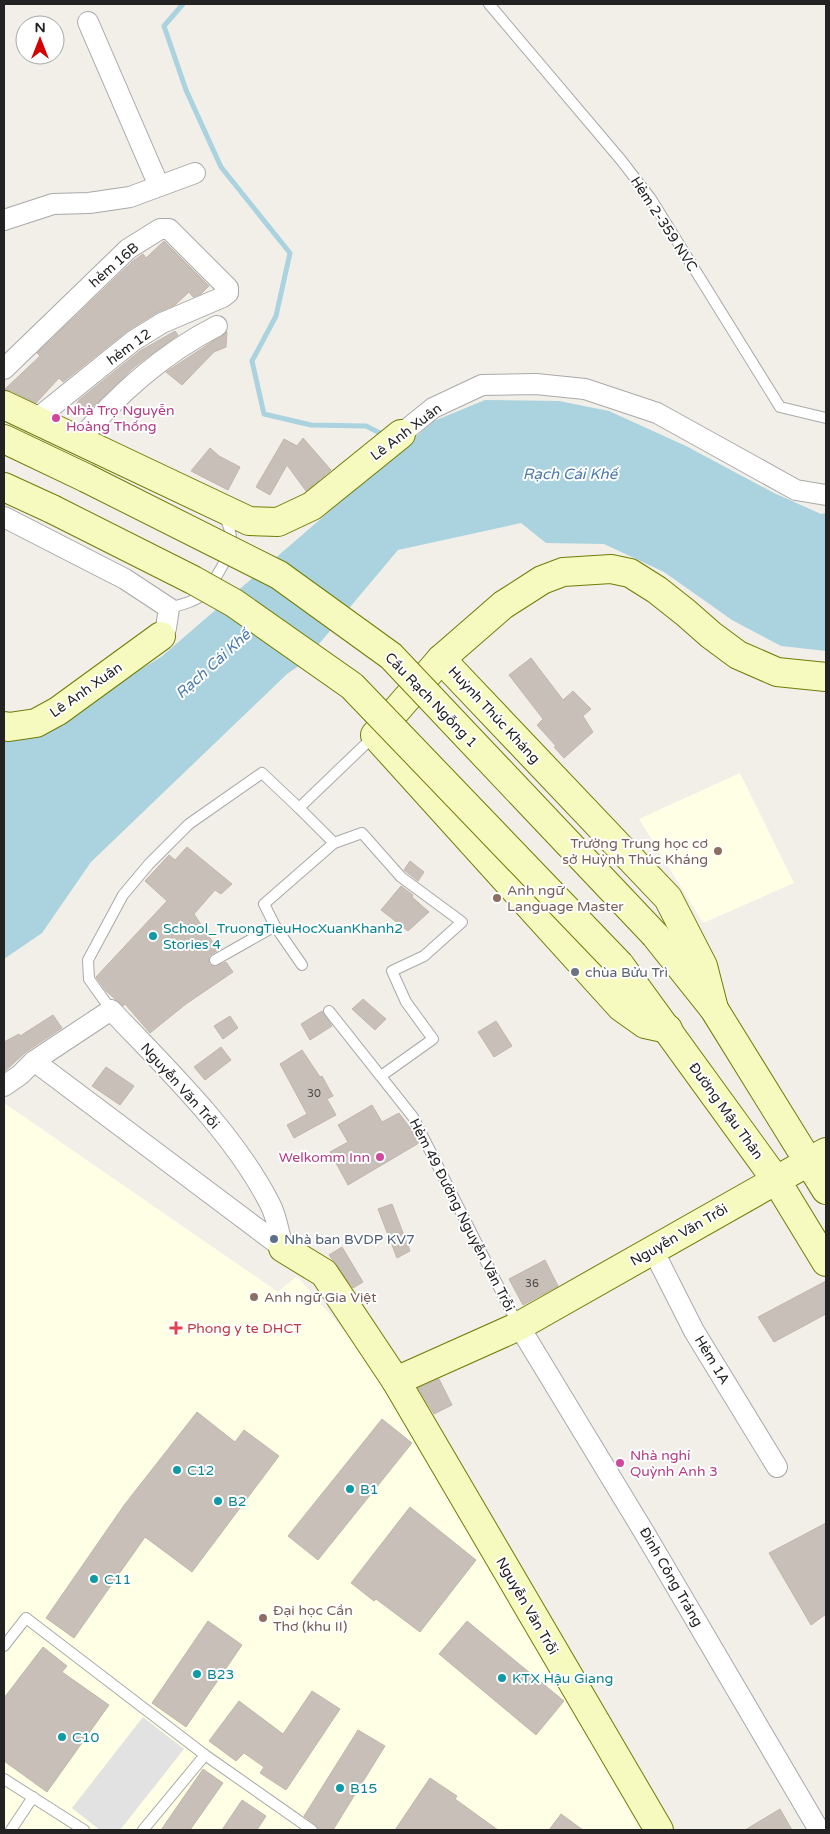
<svg xmlns="http://www.w3.org/2000/svg" width="830" height="1834" viewBox="0 0 830 1834" font-family="'Varela Round',sans-serif">
<style>
.education{fill:#ffffe5}
.parking{fill:#e2e2e2}
.water{fill:#aad3df}
.lines{fill:none;stroke-linecap:round;stroke-linejoin:round}
.stream{stroke:#aad3df;stroke-width:5}
.building{fill:#c7bfb8;stroke:#c4b6ab}
.lane-casing{stroke:#a9a9a9;stroke-width:12}
.street-casing{stroke:#a9a9a9;stroke-width:22}
.secondary-casing{stroke:#707d05;stroke-width:30}
.lane{stroke:#fff;stroke-width:10}
.street{stroke:#fff;stroke-width:20}
.secondary{stroke:#f7fabf;stroke-width:28}
.secondary-bridge-casing{stroke:#707d05;stroke-width:30;stroke-linecap:butt}
.secondary-bridge{stroke:#f7fabf;stroke-width:28}
.hotel-dot{fill:#d1479c;stroke:#fff;stroke-width:2}
.education-dot{fill:#8d6e63;stroke:#fff;stroke-width:2}
.culture-dot{fill:#0f9aa8;stroke:#fff;stroke-width:2}
.worship-dot{fill:#6b7280;stroke:#fff;stroke-width:2}
.service-dot{fill:#5c6f8a;stroke:#fff;stroke-width:2}
.health-dot{fill:#e0444e;stroke:#fff;stroke-width:2}
.labels{text-anchor:middle;dominant-baseline:central;stroke-width:4;stroke-linejoin:round;paint-order:stroke}
.number-label{font-size:11px;fill:#4b4948}
.street-label{font-size:14px;fill:#222;stroke:#fff}
.hotel-label{font-size:14px;fill:#b23c85;stroke:#fff;text-anchor:start}
.education-label{font-size:14px;fill:#785e54;stroke:#fff;text-anchor:start}
.culture-label{font-size:14px;fill:#0d838f;stroke:#fff;text-anchor:start}
.worship-label{font-size:14px;fill:#5b616d;stroke:#fff;text-anchor:start}
.service-label{font-size:14px;fill:#4e5e75;stroke:#fff;text-anchor:start}
.health-label{font-size:14px;fill:#be3a42;stroke:#fff;text-anchor:start}
.water-label{font-size:15px;font-style:italic;fill:#4a7aab;stroke:#fff}
</style>
<rect width="100%" height="100%" fill="#f2efe9"/>
<g class="education">
<polygon points="740,773 794,883 703,923 639,819"/>
<polygon points="4,1103 278,1292 297,1276 378,1370 402,1405 643,1830 4,1830"/>
</g>
<polygon class="parking" points="143,1717 184,1749 120,1830 100,1830 72,1808"/>
<polygon class="water" points="485,400 559,401 609,411 686,446 774,493 821,514 826,513 826,651 781,646 732,620 664,572 604,544 546,543 521,523 398,550 303,663 287,674 91,862 42,933 4,959 4,734 45,727 161,657 434,421"/>
<g class="lines">
<polyline class="stream" points="183,4 164,26 186,90 221,167 290,253 276,316 252,361 264,414 311,425 366,426 386,436"/>
</g>
<g class="building">
<polygon points="164,241 209,286 201,294 193,297 189,292 175,305 156,313 127,331 63,382 59,378 36,403 11,391 4,390 40,356 37,353 133,261 143,254 146,258"/>
<polygon points="175,331 178,335 134,367 88,412 75,407 79,400 140,351"/>
<polygon points="227,332 226,347 214,352 182,385 166,372"/>
<polygon points="303,438 331,470 306,491 287,465 270,495 256,487 284,439 297,446"/>
<polygon points="210,448 219,456 240,467 228,490 191,471"/>
<polygon points="531,658 563,700 573,691 591,709 583,716 593,732 564,758 554,747 556,746 537,725 543,719 509,675"/>
<polygon points="187,847 232,884 221,894 215,890 194,914 218,950 209,956 209,964 215,967 226,962 233,972 186,1004 150,1033 125,1004 123,1006 106,991 96,977 167,901 145,881 169,855 175,860"/>
<polygon points="410,861 424,872 418,881 404,870"/>
<polygon points="401,886 413,895 412,897 429,912 408,931 381,910"/>
<polygon points="363,999 386,1019 375,1030 352,1009"/>
<polygon points="322,1011 332,1026 310,1040 301,1024"/>
<polygon points="53,1015 62,1028 27,1051 4,1072 4,1042 19,1034 20,1036"/>
<polygon points="230,1016 238,1028 223,1039 214,1026"/>
<polygon points="496,1021 512,1046 494,1057 478,1032"/>
<polygon points="221,1047 231,1060 205,1080 194,1067"/>
<polygon points="302,1050 320,1077 322,1076 333,1096 327,1099 336,1115 294,1138 287,1125 307,1114 280,1064"/>
<polygon points="106,1067 134,1086 120,1105 92,1086"/>
<polygon points="372,1105 382,1122 399,1113 411,1129 419,1143 348,1185 330,1152 348,1142 338,1125"/>
<polygon points="392,1204 410,1251 397,1258 378,1209"/>
<polygon points="342,1247 363,1282 353,1288 329,1255"/>
<polygon points="545,1260 558,1286 523,1305 509,1279"/>
<polygon points="826,1281 826,1314 774,1342 758,1317"/>
<polygon points="439,1379 452,1405 434,1414 418,1388"/>
<polygon points="197,1412 235,1442 244,1430 279,1456 192,1572 145,1537 74,1638 46,1618 125,1504"/>
<polygon points="382,1419 412,1443 318,1560 288,1536"/>
<polygon points="410,1507 476,1560 420,1632 376,1599 374,1601 351,1583"/>
<polygon points="826,1523 826,1614 811,1625 769,1553"/>
<polygon points="208,1621 242,1645 186,1727 152,1703"/>
<polygon points="467,1621 564,1701 536,1735 439,1654"/>
<polygon points="43,1647 67,1666 62,1672 109,1705 47,1792 4,1761 4,1698"/>
<polygon points="312,1691 340,1709 286,1790 260,1773 264,1767 244,1753 236,1761 209,1741 239,1701 283,1734"/>
<polygon points="358,1730 385,1746 333,1830 319,1830 316,1825 304,1816"/>
<polygon points="203,1769 223,1783 190,1830 161,1830"/>
<polygon points="430,1778 457,1796 455,1799 498,1830 395,1830"/>
<polygon points="242,1800 266,1816 257,1830 222,1830"/>
<polygon points="780,1809 792,1830 745,1830"/>
<polygon points="561,1814 583,1830 549,1830"/>
</g>
<g class="lines">
<g class="lane-casing">
<g id="lane">
<polyline points="489,4 621,160 651,199 780,407 826,418"/>
<path d="M169,608C180,605 194,602 202,595C210,589 231,554 231,544C232,534 228,522 223,514"/>
<polyline points="299,808 334,843"/>
<polyline points="215,960 275,926"/>
<polyline points="302,965 275,926 264,904 334,843 362,833 401,877 462,922 424,956 392,971 406,1002 433,1039 381,1076"/>
<polyline points="111,1010 89,979 88,960 123,895 149,864 189,824 262,773 299,808 374,736"/>
<polyline points="329,1011 413,1117 518,1325"/>
<polyline points="4,1646 26,1618 205,1755 312,1830"/>
<polyline points="4,1779 84,1830"/>
<polyline points="11,1830 33,1797"/>
<polyline points="143,1830 205,1755"/>
</g>
</g>
<g class="street-casing">
<g id="street">
<polyline points="88,22 159,186"/>
<polyline points="4,220 53,204 89,203 130,197 195,173"/>
<polyline points="4,369 128,249 160,229 169,229 228,288 228,293 223,297 162,323 133,341 35,420"/>
<polyline points="401,434 433,408 482,385 536,384 585,389 657,413 796,490 826,495"/>
<path d="M79,441C116,395 164,353 217,326"/>
<polyline points="4,517 125,579 169,608 166,628 161,636"/>
<path d="M111,1010C166,1068 234,1133 270,1204C277,1217 279,1234 283,1248L34,1061Z"/>
<polyline points="4,1086 20,1075 34,1061"/>
<polyline points="653,1250 694,1331 777,1467"/>
<polyline points="519,1326 644,1532 819,1830"/>
</g>
</g>
<g class="secondary-casing">
<g id="secondary">
<polyline points="4,405 249,521 278,522 312,506 401,434"/>
<polyline points="4,439 86,478"/>
<polyline points="4,487 52,509"/>
<polyline points="441,659 668,898 703,966 714,1009"/>
<polyline points="4,726 9,727 36,723 58,711 161,636"/>
<polyline points="655,935 714,1009 826,1190"/>
<polyline points="620,965 776,1180 826,1262"/>
<polyline points="668,1029 645,1024 621,1007 375,735 441,659 503,605 542,580 563,572 611,569 630,573 657,590 686,613 711,635 738,655 777,672 826,677"/>
<polyline points="283,1248 324,1273 396,1381 659,1830"/>
<polyline points="396,1381 519,1326 826,1152"/>
</g>
</g>
<use href="#lane" class="lane"/>
<use href="#street" class="street"/>
<use href="#secondary" class="secondary"/>
<g class="secondary-bridge-casing">
<g id="secondary-bridge">
<polyline points="86,478 279,575 391,656 655,935"/>
<polyline points="52,509 193,580 234,603 352,686 620,965"/>
</g>
</g>
<use href="#secondary-bridge" class="secondary-bridge"/>
</g>
<g class="hotel-dot">
<circle cx="56" cy="418" r="5"/>
<circle cx="380" cy="1157" r="5"/>
<circle cx="620" cy="1463" r="5"/>
</g>
<g class="education-dot">
<circle cx="718" cy="851" r="5"/>
<circle cx="497" cy="898" r="5"/>
<circle cx="254" cy="1297" r="5"/>
<circle cx="263" cy="1618" r="5"/>
</g>
<g class="culture-dot">
<circle cx="153" cy="936" r="5"/>
<circle cx="177" cy="1470" r="5"/>
<circle cx="350" cy="1489" r="5"/>
<circle cx="218" cy="1501" r="5"/>
<circle cx="94" cy="1579" r="5"/>
<circle cx="197" cy="1674" r="5"/>
<circle cx="502" cy="1678" r="5"/>
<circle cx="62" cy="1737" r="5"/>
<circle cx="340" cy="1788" r="5"/>
</g>
<circle class="worship-dot" cx="575" cy="972" r="5"/>
<circle class="service-dot" cx="274" cy="1239" r="5"/>
<path class="health-dot" d="M173.5 1320.5h5v5h5v5h-5v5h-5v-5h-5v-5h5z"/>
<g class="labels">
<g class="number-label">
<text x="314" y="1093">30</text>
<text x="532" y="1283">36</text>
</g>
<g class="street-label">
<text transform="translate(664 224) rotate(57)">Hẻm 2-359 NVC</text>
<text transform="translate(114 265) rotate(-41)">hẻm 16B</text>
<text transform="translate(129 347) rotate(-36)">hẻm 12</text>
<text transform="translate(406 432) rotate(-37)">Lê Anh Xuân</text>
<text transform="translate(86 690) rotate(-35)">Lê Anh Xuân</text>
<text transform="translate(431 700) rotate(46)">Cầu Rạch Ngỗng 1</text>
<text transform="translate(494 715) rotate(47)">Huỳnh Thúc Kháng</text>
<text transform="translate(180 1086) rotate(48)">Nguyễn Văn Trỗi</text>
<text transform="translate(726 1111) rotate(54)">Đường Mậu Thân</text>
<text transform="translate(462 1215) rotate(63)">Hẻm 49 Đường Nguyễn Văn Trỗi</text>
<text transform="translate(679 1235) rotate(-30)">Nguyễn Văn Trỗi</text>
<text transform="translate(712 1360) rotate(59)">Hẻm 1A</text>
<text transform="translate(671 1577) rotate(60)">Đinh Công Tráng</text>
<text transform="translate(527 1606) rotate(60)">Nguyễn Văn Trỗi</text>
</g>
<g class="hotel-label">
<text x="66" y="410">Nhà Trọ Nguyễn<tspan x="66" dy="16">Hoàng Thống</tspan></text>
<text x="370" y="1157" text-anchor="end">Welkomm Inn</text>
<text x="630" y="1455">Nhà nghỉ<tspan x="630" dy="16">Quỳnh Anh 3</tspan></text>
</g>
<g class="education-label">
<text x="708" y="843" text-anchor="end">Trường Trung học cơ<tspan x="708" dy="16">sở Huỳnh Thúc Kháng</tspan></text>
<text x="507" y="890">Anh ngữ<tspan x="507" dy="16">Language Master</tspan></text>
<text x="264" y="1297">Anh ngữ Gia Việt</text>
<text x="273" y="1610">Đại học Cần<tspan x="273" dy="16">Thơ (khu II)</tspan></text>
</g>
<g class="culture-label">
<text x="163" y="928">School_TruongTieuHocXuanKhanh2<tspan x="163" dy="16">Stories 4</tspan></text>
<text x="187" y="1470">C12</text>
<text x="360" y="1489">B1</text>
<text x="228" y="1501">B2</text>
<text x="104" y="1579">C11</text>
<text x="207" y="1674">B23</text>
<text x="512" y="1678">KTX Hậu Giang</text>
<text x="72" y="1737">C10</text>
<text x="350" y="1788">B15</text>
</g>
<g class="worship-label">
<text x="585" y="972">chùa Bửu Trì</text>
</g>
<g class="service-label">
<text x="284" y="1239">Nhà ban BVDP KV7</text>
</g>
<g class="health-label">
<text x="187" y="1328">Phong y te DHCT</text>
</g>
<g class="water-label">
<text x="570" y="474">Rạch Cái Khế</text>
<text transform="translate(213 664) rotate(-42)">Rạch Cái Khế</text>
</g>
</g>
<rect width="830" height="1834" fill="none" stroke="#222222" stroke-width="10"/>
<g transform="translate(40 40)"><circle r="24" fill="#ffffff" stroke="#a7a7a7"/>
<path d="M0-4L9 19L0 12L-9 19Z" fill="#d40000"/>
<text y="-8" font-size="14" font-weight="bold" text-anchor="middle" fill="#222222">N</text>
</g>
</svg>
